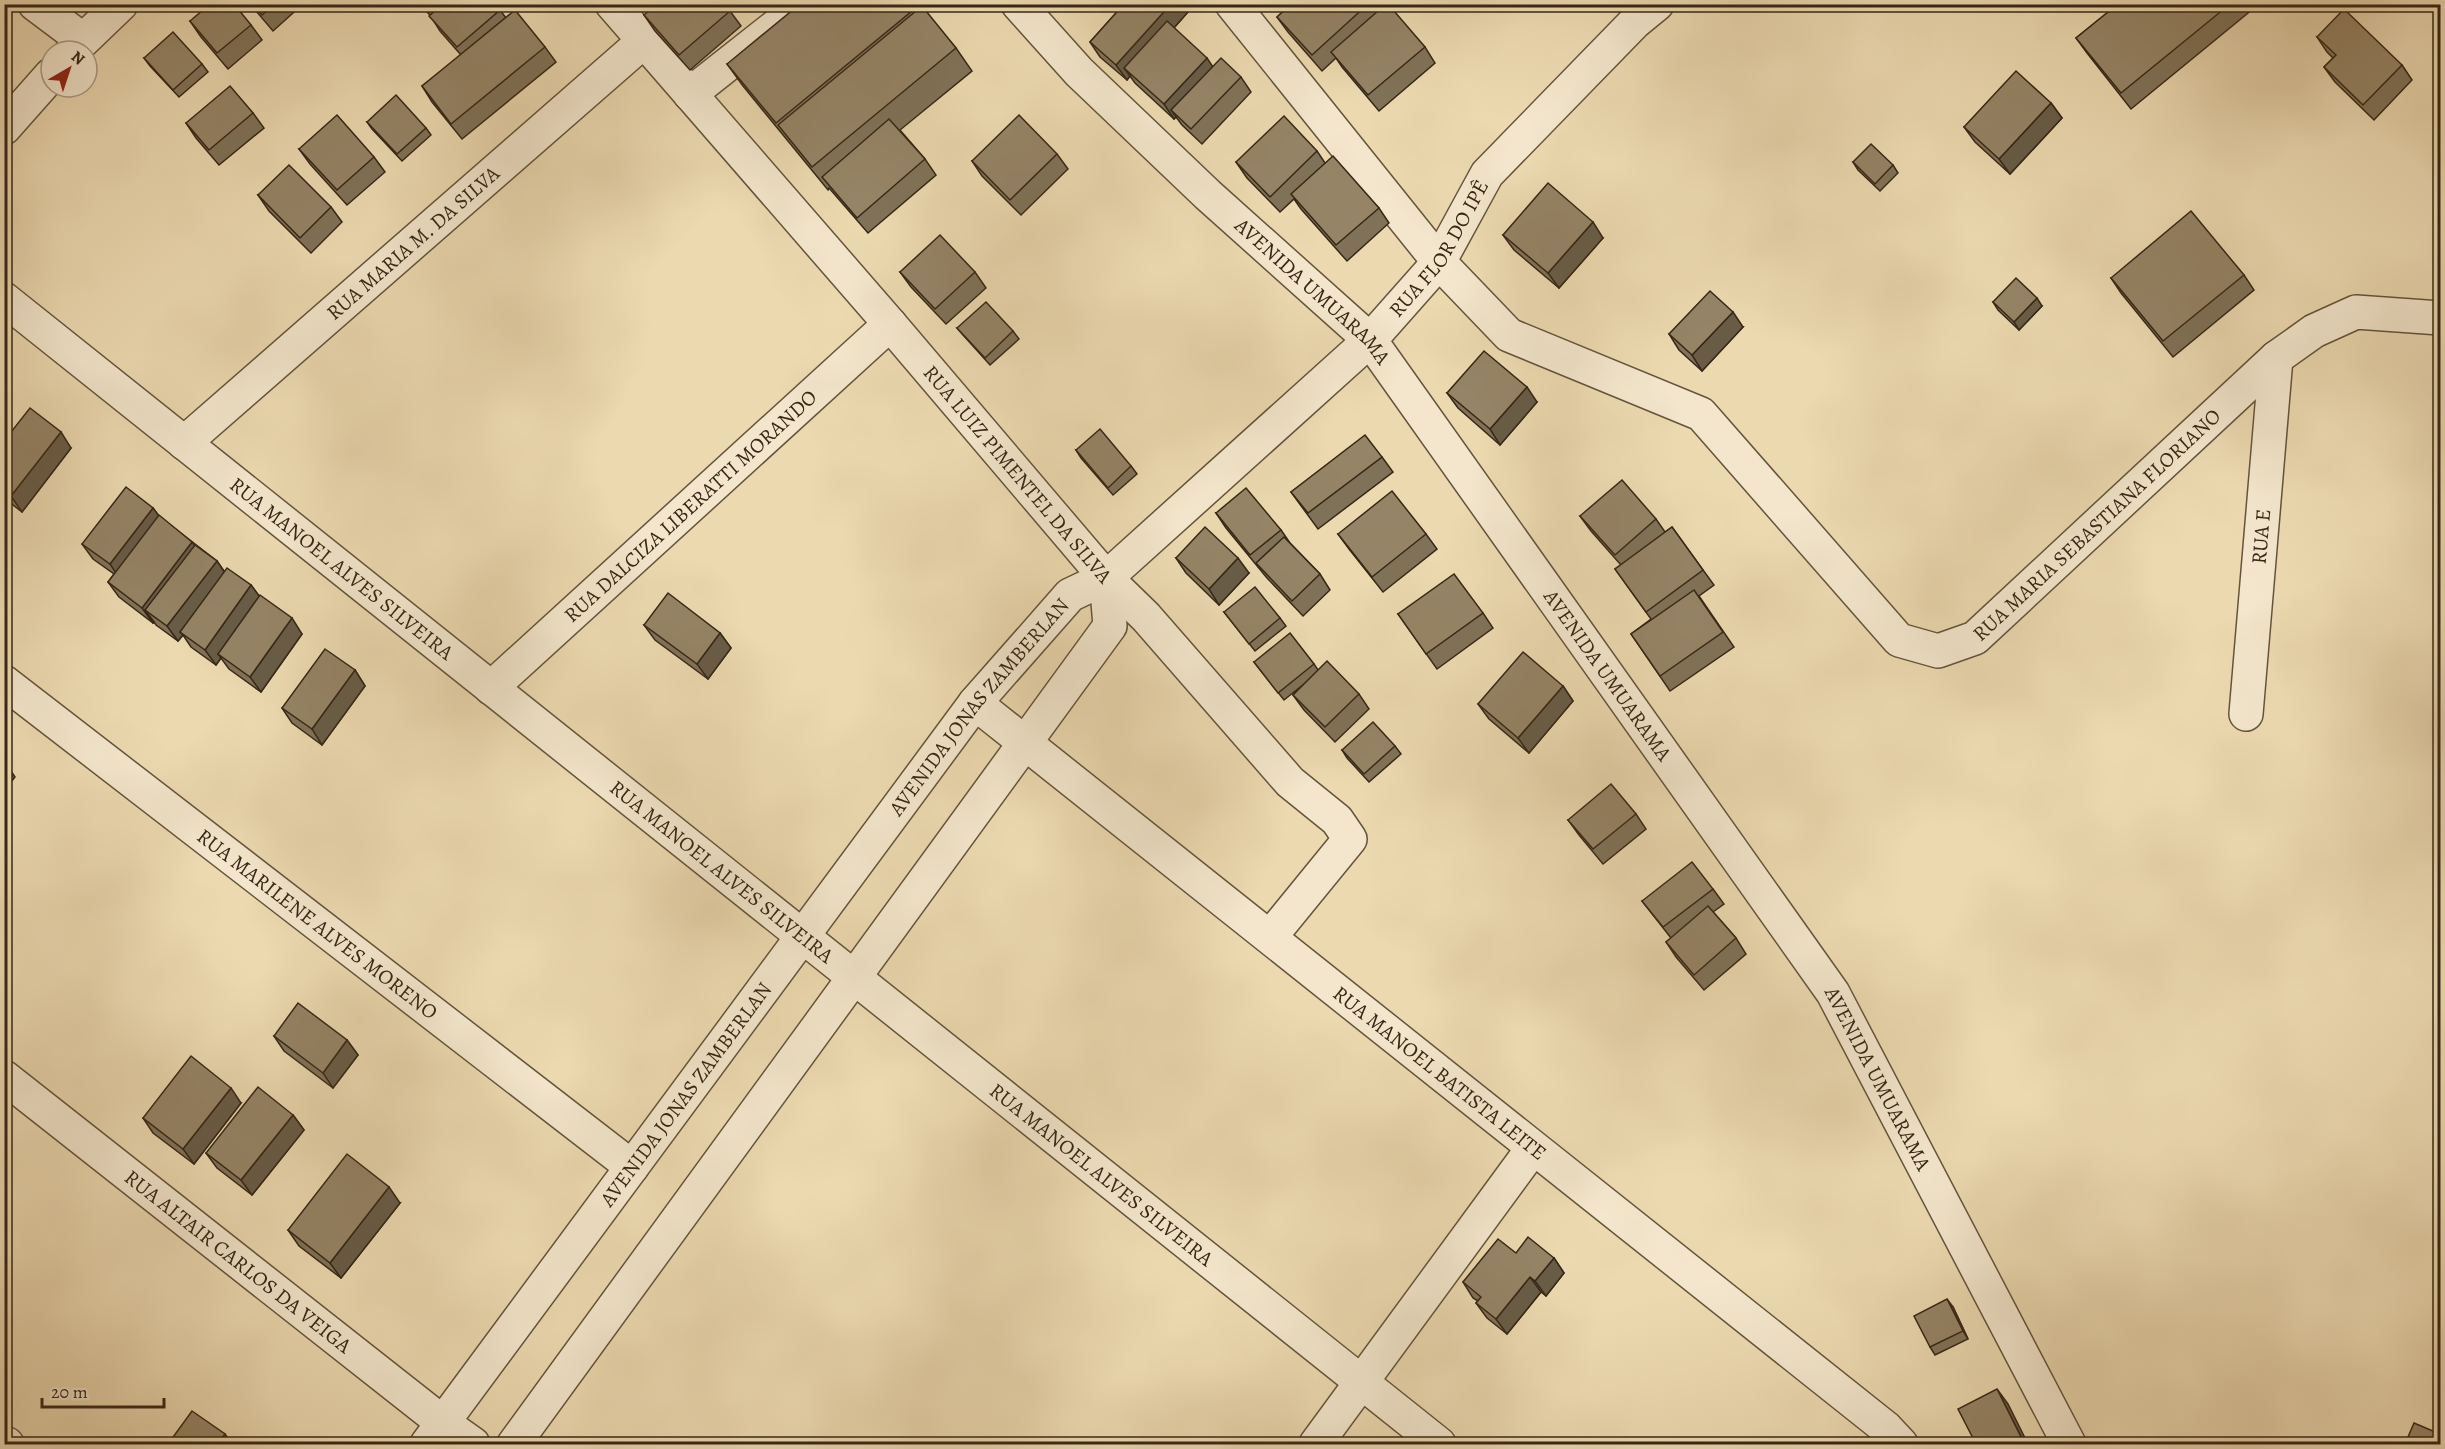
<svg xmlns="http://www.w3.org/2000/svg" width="2445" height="1449" viewBox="0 0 2445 1449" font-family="Alegreya,serif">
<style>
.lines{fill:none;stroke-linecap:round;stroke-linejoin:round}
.minor-casing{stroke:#64543c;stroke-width:36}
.tertiary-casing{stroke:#64543c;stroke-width:36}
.minor{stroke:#f3e6cc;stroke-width:33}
.tertiary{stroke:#f3e6cc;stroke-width:33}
.wall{fill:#807258;stroke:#362716;stroke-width:1.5}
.shaded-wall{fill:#685c47;stroke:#362716;stroke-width:1.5}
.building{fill:#958466;stroke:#362716;stroke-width:1.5}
.labels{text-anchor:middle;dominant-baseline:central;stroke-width:5;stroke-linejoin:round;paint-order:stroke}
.street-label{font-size:21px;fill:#362716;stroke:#f3e6cc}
</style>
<rect width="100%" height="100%" fill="#ecd9b0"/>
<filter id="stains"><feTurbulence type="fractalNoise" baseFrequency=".00333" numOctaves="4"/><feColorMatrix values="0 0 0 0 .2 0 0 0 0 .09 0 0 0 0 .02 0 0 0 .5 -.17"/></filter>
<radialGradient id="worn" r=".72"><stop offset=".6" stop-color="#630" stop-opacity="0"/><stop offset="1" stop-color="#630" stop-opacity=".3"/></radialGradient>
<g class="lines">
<g class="minor-casing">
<g id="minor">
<polyline points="35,4 83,40"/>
<path id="s1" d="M612,4L890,324L1106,578L1146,617L1290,782L1337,820L1350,839L1270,937"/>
<path id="s2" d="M1232,4L1439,262L1509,335L1701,414L1899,640L1938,651L1975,638L2276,358L2314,331L2356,312L2440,318"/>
<polyline points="72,51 121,4"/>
<polyline points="690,94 804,4"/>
<polyline points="4,128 51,75"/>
<path id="s3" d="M4,299L1439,1444"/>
<path id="s4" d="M184,443L644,41"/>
<path id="s5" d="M4,682L632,1167"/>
<path id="s6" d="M491,688L890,324"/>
<path id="s7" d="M975,703L1886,1428L1901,1444"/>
<path id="s8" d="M2246,714L2276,358"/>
<path id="s9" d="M4,1077L442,1422L473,1444"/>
<polyline points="4,1443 7,1444"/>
<path id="s10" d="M427,1444L975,703L1070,595L1106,578L1370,340L1439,262L1487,174L1635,22L1657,4"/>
<polyline points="514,1444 1110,626 1106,578"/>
<polyline points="1316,1444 1533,1148"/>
</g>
</g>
<g class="tertiary-casing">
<g id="tertiary">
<path id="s11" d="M1018,4L1079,72L1208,195L1370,340L1833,993L2069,1444"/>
</g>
</g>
<use href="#minor" class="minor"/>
<use href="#tertiary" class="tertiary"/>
</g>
<g class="wall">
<polygon points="250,4 303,4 273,31"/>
<polygon points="419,4 442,4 435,11 500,10 506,18 545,47 556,62 462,139 432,102 422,86 461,55 440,31 430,15"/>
<polygon points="917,4 956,48 972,71 900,130 925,159 936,175 868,233 829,188 828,190 743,86 727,64"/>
<polygon points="1124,4 1195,4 1174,28 1213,67 1241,77 1251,92 1202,144 1182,125 1176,117 1174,119 1135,83 1130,76 1127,80 1100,57 1090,42"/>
<polygon points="1291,4 1371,4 1377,13 1425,47 1435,63 1379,111 1342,67 1336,58 1322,71 1288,32 1277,17"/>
<polygon points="2118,4 2259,4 2131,109 2087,53 2076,38"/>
<polygon points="730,11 741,26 690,70 655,31 644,15"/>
<polygon points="190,21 251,25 262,40 228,69 201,37"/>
<polygon points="2317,37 2402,65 2412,80 2374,120 2335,82 2324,67 2333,58 2327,52"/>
<polygon points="144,58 202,64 208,72 179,97 150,66"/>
<polygon points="2051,103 2062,118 2010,174 1975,142 1964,127"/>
<polygon points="253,113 264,128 219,165 196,138 186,123"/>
<polygon points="367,122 426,128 431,135 402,161 372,129"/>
<polygon points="299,149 374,157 385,172 347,205 310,164"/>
<polygon points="1317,151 1325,163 1379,208 1389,223 1347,261 1301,209 1294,199 1280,212 1247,178 1236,162"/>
<polygon points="1057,154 1068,169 1021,215 982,176 972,161"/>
<polygon points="1853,162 1893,165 1898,173 1880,191 1858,170"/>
<polygon points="258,195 331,207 342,222 311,253 269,211"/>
<polygon points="1503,235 1603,238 1559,288 1514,250"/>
<polygon points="900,272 975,272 986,288 946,324 911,287"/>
<polygon points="2244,275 2254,290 2173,357 2121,293 2111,278"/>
<polygon points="1993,302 2042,306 2019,330 1998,310"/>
<polygon points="1743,327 1702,371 1679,350 1669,334"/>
<polygon points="957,328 1013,331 1019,339 990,365 963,335"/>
<polygon points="1447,393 1537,402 1500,445 1458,408"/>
<polygon points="4,441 71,448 22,512 4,498"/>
<polygon points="1076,450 1131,466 1137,474 1113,495 1081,458"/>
<polygon points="1382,457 1393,472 1318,529 1291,492"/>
<polygon points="153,508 159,516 217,561 224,571 251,585 259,596 302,634 261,692 229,669 221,658 216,665 191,647 183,635 178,641 156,625 154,622 153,623 119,597 108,582 114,574 93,559 82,544"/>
<polygon points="1216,513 1281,530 1290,543 1320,574 1330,590 1303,616 1267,578 1226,528"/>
<polygon points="1580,516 1656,519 1665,532 1672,527 1714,585 1699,596 1734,647 1670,691 1631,634 1651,619 1615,569 1621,565 1591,531"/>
<polygon points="1338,534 1426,534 1437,549 1383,592 1349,549"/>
<polygon points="1176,558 1249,573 1219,605 1186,573"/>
<polygon points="1224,612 1280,618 1286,626 1255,651"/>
<polygon points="1483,613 1493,628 1437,669 1398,614"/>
<polygon points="644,625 720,633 731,648 708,679 655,640"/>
<polygon points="1254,662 1314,664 1318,670 1359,694 1369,709 1335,742 1304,710 1293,695 1304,684 1284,700"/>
<polygon points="355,670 365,686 322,745 292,723 282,708"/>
<polygon points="1563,686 1573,701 1529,753 1489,719 1478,704"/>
<polygon points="1395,746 1401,754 1369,782 1347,758 1342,750"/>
<polygon points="1636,814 1646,829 1603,864 1579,835 1568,820"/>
<polygon points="1713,889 1724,904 1713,912 1736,938 1746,954 1704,990 1676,957 1666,942 1671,938 1642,901"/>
<polygon points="274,1036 347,1040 358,1055 333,1088 284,1051"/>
<polygon points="241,1103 194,1164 153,1133 143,1118"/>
<polygon points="293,1115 304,1130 252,1195 217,1168 206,1153"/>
<polygon points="400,1203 341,1278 299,1246 288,1230"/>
<polygon points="1516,1253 1554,1258 1564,1273 1546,1296 1541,1292 1507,1334 1487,1318 1476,1303 1478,1301 1473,1298 1463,1282"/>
<polygon points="1953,1307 1968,1339 1935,1355 1930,1347"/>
</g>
<g class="shaded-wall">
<polygon points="1171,4 1195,4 1132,75 1124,68 1130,76 1127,80 1116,65"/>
<polygon points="1207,58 1217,73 1171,110 1176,117 1174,119 1164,104"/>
<polygon points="2051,103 2062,118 2010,174 1999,159"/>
<polygon points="1593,222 1603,238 1559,288 1548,273"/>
<polygon points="2037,298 2042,306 2019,330 2014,322"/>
<polygon points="1733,312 1743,327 1702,371 1692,355"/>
<polygon points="1527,387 1537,402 1500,445 1490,429"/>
<polygon points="61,432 71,448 22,512 11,496"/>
<polygon points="153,508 164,523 120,579 110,564"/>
<polygon points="192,542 203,557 145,610 154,622 153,623 142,608"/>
<polygon points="1238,558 1249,573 1219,605 1209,589"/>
<polygon points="217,561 227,576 180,632 183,635 178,641 167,626"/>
<polygon points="251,585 262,600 218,654 221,658 216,665 205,650"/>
<polygon points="292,618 302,634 261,692 250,677"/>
<polygon points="720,633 731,648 708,679 697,664"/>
<polygon points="355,670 365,686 322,745 312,729"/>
<polygon points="1563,686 1573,701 1529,753 1518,738"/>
<polygon points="5,762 15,777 4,791"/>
<polygon points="347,1040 358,1055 333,1088 323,1073"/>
<polygon points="231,1088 241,1103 194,1164 183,1149"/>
<polygon points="293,1115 304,1130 252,1195 241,1180"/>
<polygon points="389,1187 400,1203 341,1278 330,1263"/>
<polygon points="1554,1258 1564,1273 1546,1296 1535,1281"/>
<polygon points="1530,1277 1541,1292 1507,1334 1496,1319"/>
<polygon points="1947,1299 1953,1307 1968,1339 1963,1331"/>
<polygon points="1997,1389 2008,1404 2028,1444 2025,1444"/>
<polygon points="225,1434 232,1444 217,1444"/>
</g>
<g class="building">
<polygon points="210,4 234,4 251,25 217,53 190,21"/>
<polygon points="253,4 275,4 262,15"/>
<polygon points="443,4 496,4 500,10 457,47 429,16"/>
<polygon points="657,4 724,4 730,11 679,55 644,15"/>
<polygon points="800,4 917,4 918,6 776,123 727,64"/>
<polygon points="1124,4 1171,4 1116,65 1090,42"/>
<polygon points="1291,4 1368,4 1312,55 1277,17"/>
<polygon points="1386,4 1388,4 1425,47 1368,95 1331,52"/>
<polygon points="2118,4 2230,4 2121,93 2076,38"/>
<polygon points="922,6 956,48 812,167 778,125"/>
<polygon points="2344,9 2402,65 2363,105 2324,67 2336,55 2317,37"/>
<polygon points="515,10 545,47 451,124 422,86"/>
<polygon points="1167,21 1207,58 1164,104 1124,68"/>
<polygon points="173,32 202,64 173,90 144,58"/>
<polygon points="1221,58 1241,77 1191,129 1171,110"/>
<polygon points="2016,71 2051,103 1999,159 1964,127"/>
<polygon points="230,86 253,113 209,150 186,123"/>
<polygon points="396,95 426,128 397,154 367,122"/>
<polygon points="337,115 374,157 337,190 299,149"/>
<polygon points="1019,115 1057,154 1010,200 972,161"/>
<polygon points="1284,116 1317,151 1270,197 1236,162"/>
<polygon points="889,119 925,159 857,218 822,177"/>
<polygon points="1871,144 1893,165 1875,184 1853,162"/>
<polygon points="1333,156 1379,208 1336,245 1291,194"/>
<polygon points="289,165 331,207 300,238 258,195"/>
<polygon points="1548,183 1593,222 1548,273 1503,235"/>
<polygon points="2191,211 2244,275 2163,341 2111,278"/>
<polygon points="940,235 975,272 935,309 900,272"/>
<polygon points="2016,278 2037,298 2014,322 1993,302"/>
<polygon points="1710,291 1733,312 1692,355 1669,334"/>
<polygon points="986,302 1013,331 985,358 957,328"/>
<polygon points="1484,351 1527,387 1490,429 1447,393"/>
<polygon points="30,408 61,432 11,496 4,491 4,441"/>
<polygon points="1100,429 1131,466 1108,488 1076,450"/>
<polygon points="1365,435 1382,457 1308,513 1291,492"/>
<polygon points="1622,480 1656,519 1615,555 1580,516"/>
<polygon points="126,487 153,508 110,564 82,544"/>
<polygon points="1246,488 1281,530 1250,555 1216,513"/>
<polygon points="1392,491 1426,534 1372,577 1338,534"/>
<polygon points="159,515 192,542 142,608 108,582"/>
<polygon points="1205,527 1238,558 1209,589 1176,558"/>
<polygon points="1672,527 1703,570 1646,612 1615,569"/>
<polygon points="1284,537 1320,574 1292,601 1256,563"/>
<polygon points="195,545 217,561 167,626 145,610"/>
<polygon points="227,568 251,585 205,650 180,632"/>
<polygon points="1454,574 1483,613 1426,654 1398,614"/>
<polygon points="1255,587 1280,618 1249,644 1224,612"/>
<polygon points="1694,590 1723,632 1660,676 1631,634"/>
<polygon points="668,593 720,633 697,664 644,625"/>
<polygon points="260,595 292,618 250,677 218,654"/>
<polygon points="1290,633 1314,664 1278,693 1254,662"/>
<polygon points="325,649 355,670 312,729 282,708"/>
<polygon points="1523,652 1563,686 1518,738 1478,704"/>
<polygon points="1327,661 1359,694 1325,727 1293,695"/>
<polygon points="1373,722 1395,746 1364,774 1342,750"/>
<polygon points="1611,784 1636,814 1593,849 1568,820"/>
<polygon points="1692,862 1713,889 1663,927 1642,901"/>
<polygon points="1708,906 1736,938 1694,975 1666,942"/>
<polygon points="298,1003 347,1040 323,1073 274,1036"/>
<polygon points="191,1056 231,1088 183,1149 143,1118"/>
<polygon points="258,1087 293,1115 241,1180 206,1153"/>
<polygon points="347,1154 389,1187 330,1263 288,1230"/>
<polygon points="1528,1237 1554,1258 1535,1281 1530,1277 1496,1319 1476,1303 1481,1297 1463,1282 1498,1239 1516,1253"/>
<polygon points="1947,1299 1963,1331 1930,1347 1914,1316"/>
<polygon points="1997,1389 2024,1443 2020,1444 1976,1444 1958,1409"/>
<polygon points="192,1411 225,1434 217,1444 168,1444"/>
<polygon points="2414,1423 2440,1434 2440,1444 2405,1444"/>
</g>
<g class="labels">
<g class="street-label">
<text stroke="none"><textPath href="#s4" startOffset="304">RUA MARIA M. DA SILVA</textPath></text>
<text stroke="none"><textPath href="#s10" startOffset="1576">RUA FLOR DO IPÊ</textPath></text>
<text stroke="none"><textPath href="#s11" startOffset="412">AVENIDA UMUARAMA</textPath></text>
<text stroke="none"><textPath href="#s1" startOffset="621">RUA LUIZ PIMENTEL DA SILVA</textPath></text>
<text stroke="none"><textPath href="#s6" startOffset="270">RUA DALCIZA LIBERATTI MORANDO</textPath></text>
<text stroke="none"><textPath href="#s2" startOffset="1186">RUA MARIA SEBASTIANA FLORIANO</textPath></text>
<text stroke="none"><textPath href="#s8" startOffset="178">RUA E</textPath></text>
<text stroke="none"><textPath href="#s3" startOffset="432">RUA MANOEL ALVES SILVEIRA</textPath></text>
<text stroke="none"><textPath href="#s11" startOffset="898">AVENIDA UMUARAMA</textPath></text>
<text stroke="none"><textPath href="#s10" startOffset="921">AVENIDA JONAS ZAMBERLAN</textPath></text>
<text stroke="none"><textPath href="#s3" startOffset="918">RUA MANOEL ALVES SILVEIRA</textPath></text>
<text stroke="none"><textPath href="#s5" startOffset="396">RUA MARILENE ALVES MORENO</textPath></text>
<text stroke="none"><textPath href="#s7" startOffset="594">RUA MANOEL BATISTA LEITE</textPath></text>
<text stroke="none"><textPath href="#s11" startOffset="1384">AVENIDA UMUARAMA</textPath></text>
<text stroke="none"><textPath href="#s10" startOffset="435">AVENIDA JONAS ZAMBERLAN</textPath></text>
<text stroke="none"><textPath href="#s3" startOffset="1404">RUA MANOEL ALVES SILVEIRA</textPath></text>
<text stroke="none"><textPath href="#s9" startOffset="298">RUA ALTAIR CARLOS DA VEIGA</textPath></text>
</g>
</g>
<rect width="2445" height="1449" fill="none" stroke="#ecd9b0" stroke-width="24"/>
<rect x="6" y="6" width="2433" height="1437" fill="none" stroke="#362716" stroke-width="3"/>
<rect x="12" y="12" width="2421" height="1425" fill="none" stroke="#362716" stroke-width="1.5"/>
<g transform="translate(69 69) rotate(39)"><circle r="28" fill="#f3e6cc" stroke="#a79a83" stroke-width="1.5"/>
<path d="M0-4.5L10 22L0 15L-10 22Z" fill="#8f2418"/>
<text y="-9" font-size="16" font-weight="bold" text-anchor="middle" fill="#362716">N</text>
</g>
<path d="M42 1398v9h122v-9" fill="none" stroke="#362716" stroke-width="3"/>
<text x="51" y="1398" font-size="18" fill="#362716" stroke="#f3e6cc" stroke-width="4.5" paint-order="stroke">20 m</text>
<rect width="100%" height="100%" filter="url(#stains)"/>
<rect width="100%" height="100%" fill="url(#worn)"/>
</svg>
